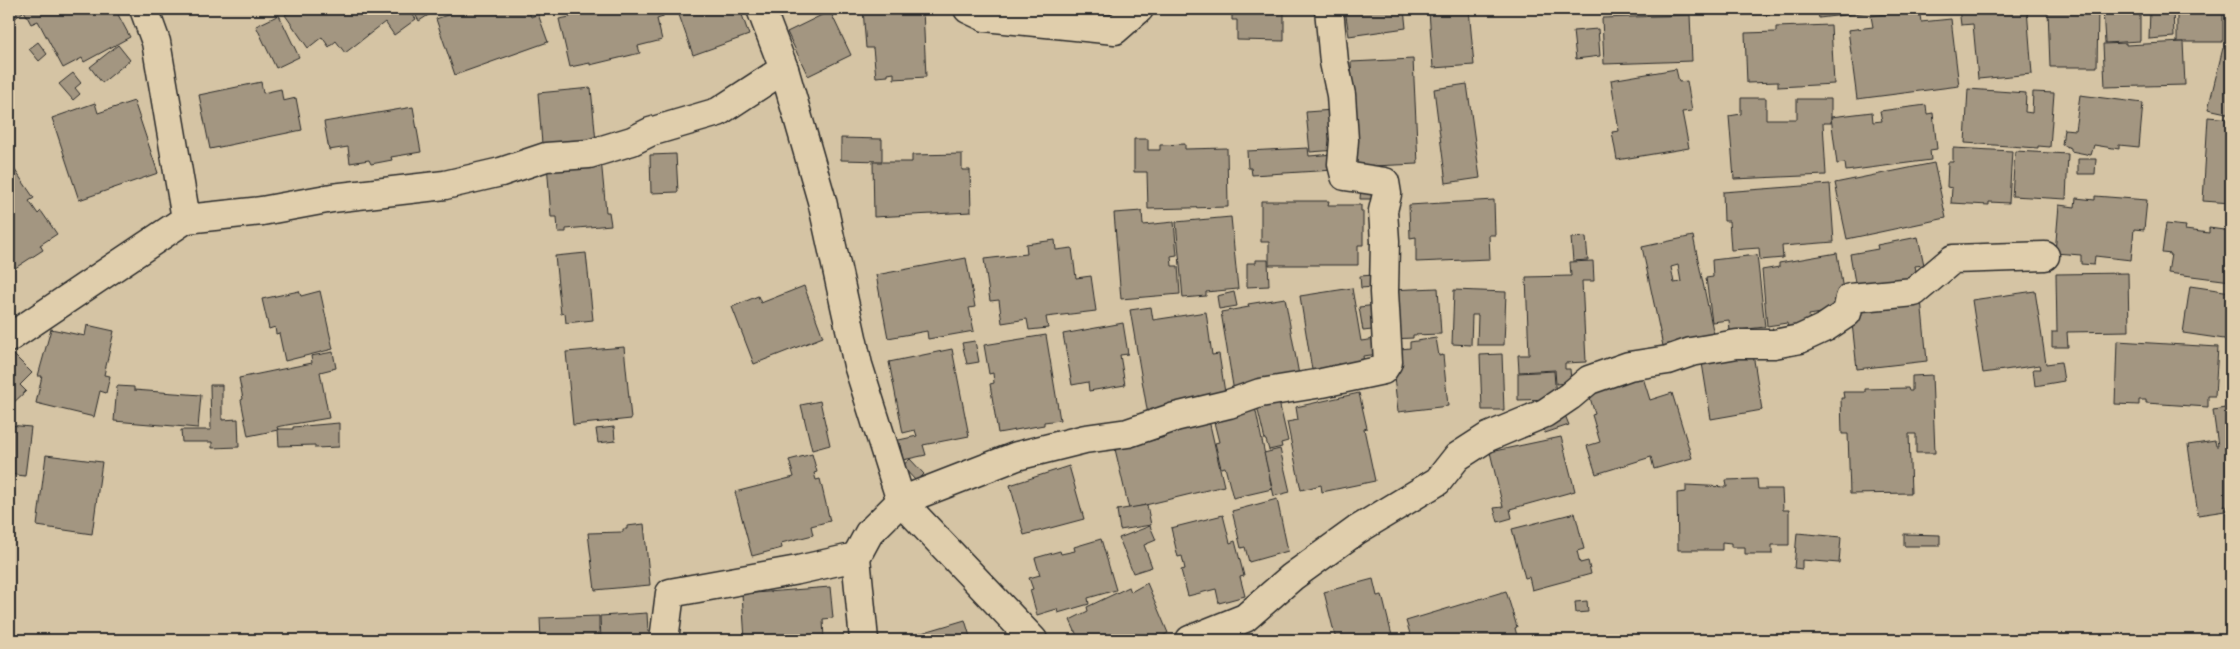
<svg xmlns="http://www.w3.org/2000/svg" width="2240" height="649" viewBox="0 0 2240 649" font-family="Kalam,sans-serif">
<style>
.building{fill:#a39681;stroke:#2b2b2b;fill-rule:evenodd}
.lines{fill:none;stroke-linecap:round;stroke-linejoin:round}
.street-casing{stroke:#2b2b2b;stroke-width:31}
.street{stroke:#e0ceac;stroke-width:28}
</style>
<rect width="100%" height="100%" fill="#d5c4a4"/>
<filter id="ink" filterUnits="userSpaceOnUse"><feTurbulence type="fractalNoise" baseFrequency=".02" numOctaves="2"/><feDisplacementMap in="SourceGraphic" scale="10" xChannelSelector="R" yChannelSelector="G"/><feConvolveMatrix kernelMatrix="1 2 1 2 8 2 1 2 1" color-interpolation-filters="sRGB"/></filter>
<g filter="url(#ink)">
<g class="building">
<polygon points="9,9 20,9 23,12 9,23"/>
<polygon points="23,9 101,9 104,14 115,9 130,37 84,62 82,58 63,68 38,21 31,24"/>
<polygon points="294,9 408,9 416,19 394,35 385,22 345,53 336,41 329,47 322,37 308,48 285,15"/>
<polygon points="412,9 427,9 430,14 419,21"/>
<polygon points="464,9 528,9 531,17 538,14 548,42 455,75 436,19"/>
<polygon points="568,9 661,9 663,17 657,19 662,40 638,46 640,53 590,65 590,63 570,67 559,19 570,17"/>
<polygon points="677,9 740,9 749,35 693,55"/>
<polygon points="863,9 923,9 926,77 894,79 894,73 888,74 888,76 876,77 873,48 866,48"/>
<polygon points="1232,9 1284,9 1284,41 1237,40 1237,20 1232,20"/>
<polygon points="1345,9 1404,9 1406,28 1349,36"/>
<polygon points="1469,9 1474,65 1433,68 1429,11"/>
<polygon points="1729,9 1787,9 1788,14 1729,15"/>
<polygon points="1817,9 1919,9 1921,22 1951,19 1959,86 1857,99 1848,30 1873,27 1871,16 1886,14 1885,10 1819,18"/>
<polygon points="1959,9 2027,9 2032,74 1978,79 1973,24 1961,25"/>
<polygon points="2048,9 2098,9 2097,67 2050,67"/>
<polygon points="2103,9 2140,9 2140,41 2105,43"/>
<polygon points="2150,9 2173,9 2174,37 2149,39"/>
<polygon points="2177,9 2230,9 2223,9 2223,42 2177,42"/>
<polygon points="830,11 851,55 808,76 787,32"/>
<polygon points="279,15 299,57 276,68 256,26"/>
<polygon points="1690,15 1692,61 1604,64 1602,18"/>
<polygon points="1831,25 1834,84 1778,87 1778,82 1747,83 1745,33 1776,32 1776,27"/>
<polygon points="1598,29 1600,56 1576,59 1573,31"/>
<polygon points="38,42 47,54 39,61 29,49"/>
<polygon points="2183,42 2185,85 2105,87 2103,44 2126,43 2126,45"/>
<polygon points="118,45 130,60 102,83 90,67"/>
<polygon points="2223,48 2231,50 2231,114 2208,109"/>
<polygon points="1413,59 1418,164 1351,167 1353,103 1351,62"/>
<polygon points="1676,69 1679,82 1687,81 1692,111 1682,112 1689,148 1617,160 1612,132 1619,131 1611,80"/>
<polygon points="73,73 81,83 75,88 80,94 73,100 59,84"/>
<polygon points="261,82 263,93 281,89 283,101 296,98 302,130 210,149 199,95"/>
<polygon points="1467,84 1480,178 1446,183 1434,89"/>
<polygon points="591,88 596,142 568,145 567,141 542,144 538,93"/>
<polygon points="1968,89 2026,93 2025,112 2032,113 2033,92 2054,93 2050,147 2038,146 2038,148 1965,143"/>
<polygon points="2080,95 2143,103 2139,147 2119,145 2119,149 2094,145 2091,155 2071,151 2071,148 2062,145 2064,129 2075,130"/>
<polygon points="1741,98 1766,98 1766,119 1797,119 1797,99 1831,99 1831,123 1823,123 1826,175 1734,179 1729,116 1741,114"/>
<polygon points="134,101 158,173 79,200 52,118 95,103 98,113"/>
<polygon points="1926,105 1927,114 1933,113 1937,149 1930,150 1931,160 1846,171 1845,163 1837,164 1831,117 1872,112 1873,122 1882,121 1880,111"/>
<polygon points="413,107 421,152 391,157 392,160 371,164 369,160 350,163 348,147 329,150 324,122"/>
<polygon points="1333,110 1337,150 1310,152 1306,112"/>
<polygon points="2208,117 2231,119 2231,203 2203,201"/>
<polygon points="841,138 882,139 882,161 841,160"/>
<polygon points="1134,139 1148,139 1148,150 1160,150 1160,145 1185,144 1185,149 1227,148 1228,207 1148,209 1147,172 1134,172"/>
<polygon points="1308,148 1309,156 1334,154 1334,170 1252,175 1251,168 1248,168 1247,151"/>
<polygon points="1953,148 2012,151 2009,203 1989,202 1989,205 1951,203 1952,188 1947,187 1948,162 1953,162"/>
<polygon points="2015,151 2068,154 2066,199 2012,196"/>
<polygon points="676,154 678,192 651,193 650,155"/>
<polygon points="962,154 962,170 970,170 971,212 874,217 873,162 912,162 912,155"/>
<polygon points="601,159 606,212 609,212 611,225 566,229 566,232 558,232 557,217 551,217 547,163"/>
<polygon points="2078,159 2096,159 2095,174 2078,174"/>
<polygon points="10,163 34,198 29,201 38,214 41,211 57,234 40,245 43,250 9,272"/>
<polygon points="1934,163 1946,218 1847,239 1835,183"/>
<polygon points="1830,184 1834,242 1782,246 1783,258 1760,260 1759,248 1731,250 1729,221 1724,221 1723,192"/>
<polygon points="1361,187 1382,199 1360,199"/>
<polygon points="2095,196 2147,200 2144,230 2134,229 2131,260 2095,256 2094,265 2081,264 2081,255 2055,253 2059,205 2075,207 2076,198 2095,200"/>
<polygon points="1494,200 1495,235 1489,235 1490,259 1416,262 1416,237 1410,238 1409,205"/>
<polygon points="1261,201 1329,201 1328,205 1361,205 1361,211 1363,211 1363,245 1358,245 1358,265 1269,265 1269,242 1261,242"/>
<polygon points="1142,211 1143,225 1174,222 1177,255 1171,256 1172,266 1178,266 1180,294 1121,299 1114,213"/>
<polygon points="1231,217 1238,289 1206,292 1206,296 1183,298 1176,222"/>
<polygon points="2166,224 2186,226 2185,230 2209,233 2209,228 2231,231 2231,281 2168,273 2171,254 2162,253"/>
<path d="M1693,236L1714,335L1663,346L1642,247ZM1678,265L1681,282L1674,283L1671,267Z"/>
<polygon points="1586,237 1588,260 1573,261 1571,238"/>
<polygon points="1918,237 1924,265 1915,266 1919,285 1857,294 1850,254 1878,249 1877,245"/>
<polygon points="1055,240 1056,250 1072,248 1076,278 1091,276 1096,311 1046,317 1048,328 1029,330 1027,319 1002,323 999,300 990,301 984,259 1027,254 1026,244"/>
<polygon points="586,253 593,320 566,323 565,313 561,314 555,256"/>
<polygon points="1837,253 1846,309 1809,315 1811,327 1788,331 1787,323 1767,326 1762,270 1779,267 1779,263"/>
<polygon points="1757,255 1765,327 1730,331 1729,320 1712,322 1706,278 1713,277 1712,260"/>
<polygon points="966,258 975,307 969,308 974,331 928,339 927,331 888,338 876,275"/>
<polygon points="1256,260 1268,260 1269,286 1247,287 1247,263 1256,263"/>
<polygon points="1593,261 1594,281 1582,281 1586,362 1565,363 1565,369 1570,369 1571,380 1567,380 1567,383 1556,384 1555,370 1519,372 1518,355 1529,355 1526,277 1571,276 1570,262"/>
<polygon points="2128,273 2129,331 2067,332 2068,347 2052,347 2052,332 2057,332 2056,274"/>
<polygon points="1374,275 1374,287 1361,288 1360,276"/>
<polygon points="804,286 823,337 754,364 732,307 758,296 761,303"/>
<polygon points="2190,286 2231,292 2231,340 2183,333"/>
<polygon points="1352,288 1361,341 1376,339 1379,354 1363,356 1365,368 1313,376 1300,296"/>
<polygon points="1438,288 1441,334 1413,335 1413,338 1391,339 1388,290"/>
<polygon points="1454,290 1506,292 1504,345 1477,345 1478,315 1472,315 1471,345 1452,344"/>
<polygon points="299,291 301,296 320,291 333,349 285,361 279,333 276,334 275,327 269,329 262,299"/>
<polygon points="2035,291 2046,364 2061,362 2064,381 2035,386 2033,369 2041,369 2040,365 1983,373 1972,300"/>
<polygon points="1234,292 1237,306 1219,309 1217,296"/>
<polygon points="1285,298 1299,375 1234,392 1221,312 1249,307 1248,304"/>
<polygon points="1921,299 1927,361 1857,369 1850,305"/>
<polygon points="1377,305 1381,329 1363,331 1359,307"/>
<polygon points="1151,307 1153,320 1206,312 1212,355 1219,354 1226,399 1148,415 1130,310"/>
<polygon points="1123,323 1128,354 1120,355 1125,385 1089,391 1088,382 1072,385 1063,334"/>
<polygon points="87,325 114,331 104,375 110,376 106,393 100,391 94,417 36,403 42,376 38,376 51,329 85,336"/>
<polygon points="1046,335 1060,420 1044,422 1044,425 998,433 990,384 994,383 993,373 989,374 984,345"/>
<polygon points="1436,338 1439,356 1443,355 1448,406 1398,412 1391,350 1410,348 1410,342"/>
<polygon points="975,341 979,362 967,364 962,343"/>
<polygon points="2117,341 2218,347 2215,396 2208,396 2208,407 2146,403 2146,400 2139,400 2139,405 2115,404"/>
<polygon points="624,347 631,419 573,425 566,352"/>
<polygon points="952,349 969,436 923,445 926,455 903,460 899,440 917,436 915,430 903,433 889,362"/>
<polygon points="333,352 336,368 320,372 329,418 281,426 277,427 278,430 248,436 241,400 243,399 239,378 312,363 311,356"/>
<polygon points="1502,354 1504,410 1482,410 1480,355"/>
<polygon points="1753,354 1762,410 1711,419 1702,363"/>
<polygon points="14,355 32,373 20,385 26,391 10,406 9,361"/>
<polygon points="1554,371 1556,399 1518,400 1518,373"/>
<polygon points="1641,371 1650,400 1672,393 1692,458 1654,469 1651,457 1596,474 1587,446 1600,442 1592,415 1595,414 1587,388"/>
<polygon points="1932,375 1935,453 1916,453 1916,434 1909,434 1911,493 1850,494 1848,434 1842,434 1841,398 1844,398 1843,392 1865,392 1865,389 1908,388 1909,391 1912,391 1912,376"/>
<polygon points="210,385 222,385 222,420 238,419 239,447 212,448 212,442 182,442 181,430 211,430"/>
<polygon points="117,386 134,387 134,390 201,395 198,428 114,421"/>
<polygon points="1277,393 1288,441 1281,443 1282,447 1269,450 1266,440 1265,440 1255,398"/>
<polygon points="1359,393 1367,428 1364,429 1375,481 1322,492 1321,485 1301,490 1287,422 1298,420 1296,407"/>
<polygon points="820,401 830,445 812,450 801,405"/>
<polygon points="1255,407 1272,489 1233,498 1225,467 1221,468 1215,443 1219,442 1213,418"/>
<polygon points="2231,407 2231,527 2230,528 2226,506 2224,506 2225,511 2198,515 2188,445 2215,441 2216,446 2218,446 2213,410"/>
<polygon points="1565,415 1569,425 1545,433 1542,422"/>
<polygon points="1208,416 1224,486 1129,509 1115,449 1166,437 1164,427"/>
<polygon points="339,423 339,447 315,448 315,445 279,446 278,429 293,429 293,427"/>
<polygon points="9,425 31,427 25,476 9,474"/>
<polygon points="614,427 615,441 598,443 596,429"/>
<polygon points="1561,437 1575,491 1510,509 1512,518 1498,522 1494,508 1503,507 1490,452"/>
<polygon points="1280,449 1290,492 1274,496 1264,453"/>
<polygon points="812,454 817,472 814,473 816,480 820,479 830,521 811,526 813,535 781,543 782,548 752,556 735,492 794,477 789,460"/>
<polygon points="46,455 102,462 92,534 37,526"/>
<polygon points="910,459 924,474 917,482 902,466"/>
<polygon points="1069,466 1084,519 1024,535 1010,485"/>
<polygon points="1757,479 1758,489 1782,489 1783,510 1789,510 1789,545 1772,545 1772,554 1745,554 1745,547 1731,547 1731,543 1722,542 1722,550 1678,550 1677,493 1686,492 1686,485 1727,487 1726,480"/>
<polygon points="1277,499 1288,551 1249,562 1245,547 1241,548 1232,511"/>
<polygon points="1147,505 1151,525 1120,530 1117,510"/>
<polygon points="1575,513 1584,549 1577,551 1580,563 1588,561 1591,574 1532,590 1529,577 1525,578 1512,529"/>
<polygon points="1223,515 1230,543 1235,541 1244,576 1240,577 1245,596 1219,603 1216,589 1188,596 1181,570 1185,569 1182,556 1178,557 1171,528"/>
<polygon points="644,524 650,585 595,590 588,533 623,532 623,529 627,529 627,526"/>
<polygon points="1150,526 1156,540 1144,545 1152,567 1133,573 1119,538"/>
<polygon points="1797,533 1841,537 1839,563 1802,560 1802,569 1794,568"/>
<polygon points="1904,534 1940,535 1940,546 1904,546"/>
<polygon points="1101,539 1116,590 1088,598 1089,604 1058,613 1057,609 1037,615 1030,590 1033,589 1029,578 1040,575 1035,558 1060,551 1061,554 1075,551 1074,547"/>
<polygon points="1373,579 1377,596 1382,595 1393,640 1336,640 1324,592"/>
<polygon points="1147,583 1168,633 1155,640 1079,640 1070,620 1088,611 1087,607 1129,587 1131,592"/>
<polygon points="830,587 833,618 823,619 824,640 745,640 742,594"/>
<polygon points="1506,591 1517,627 1515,628 1518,640 1412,640 1406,621"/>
<polygon points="1587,601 1588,612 1576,613 1575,602"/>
<polygon points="647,613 648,632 651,632 651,640 601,640 600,616"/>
<polygon points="599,616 599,640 541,640 540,618"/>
<polygon points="965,620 971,640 898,640"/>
</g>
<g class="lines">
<g class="street-casing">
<g id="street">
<polyline points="761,9 784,69 822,201 858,365 901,501 1033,640"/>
<polyline points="968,9 985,17 1115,30 1139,9"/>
<polyline points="186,219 262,211 332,198 445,185 501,172 546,157 589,154 632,141 650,132 718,112 784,69"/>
<polyline points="9,338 186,219 156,42 144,9"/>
<polyline points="664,640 670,593 798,570 856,557"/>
<polyline points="864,640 856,557 869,533 901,501 1017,456 1085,439 1128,433 1175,417 1229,404 1260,393 1322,383 1383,370 1388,362 1384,292 1385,241 1383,211 1387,194 1385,182 1345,176 1342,164 1344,140 1341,95 1334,62 1329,9"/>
<polyline points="1190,640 1245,618 1292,577 1357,530 1438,481 1457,457 1488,437 1545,413 1570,396 1589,380 1629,366 1668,360 1691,352 1737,344 1774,344 1800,339 1826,327 1847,313 1850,298 1914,292 1953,259 2045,256"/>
</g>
</g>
<use href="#street" class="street"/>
</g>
</g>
<rect width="2240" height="649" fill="none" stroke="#e0ceac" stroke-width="30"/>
<rect x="15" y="15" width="2210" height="619" fill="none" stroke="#2b2b2b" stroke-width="2" filter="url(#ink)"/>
</svg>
